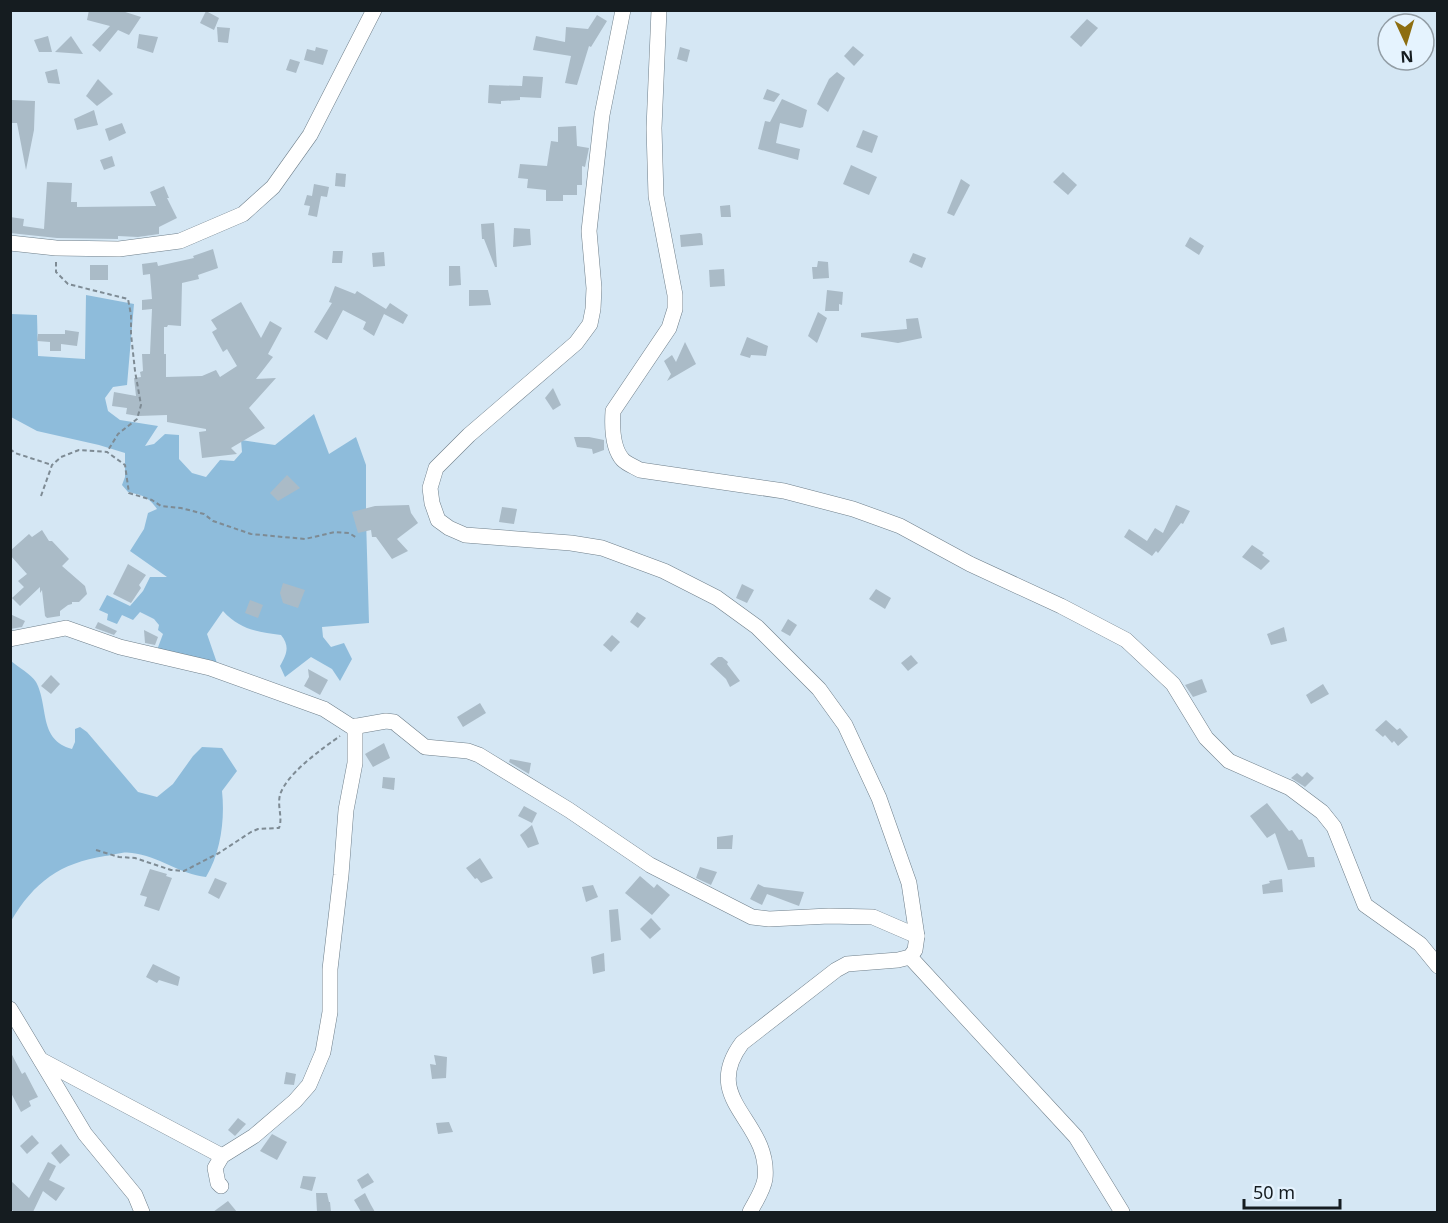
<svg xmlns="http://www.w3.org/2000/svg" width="1448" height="1223" viewBox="0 0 1448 1223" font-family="'Noto Sans',sans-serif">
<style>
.green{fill:#8ebcdb}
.building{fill:#aabbc7}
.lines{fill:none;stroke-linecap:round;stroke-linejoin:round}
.minor-casing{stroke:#6f7f8a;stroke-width:16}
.path{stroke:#7e8b94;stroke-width:2;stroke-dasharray:4.5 3;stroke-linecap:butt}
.minor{stroke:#fff;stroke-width:15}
</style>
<rect width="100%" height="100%" fill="#d5e7f4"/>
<g class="green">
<path d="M86,295L134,304L127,385L113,387L105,398L108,411L120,420L158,426L145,446L154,444L165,434L179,435V459L192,473L206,477L220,460L234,461L242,452L241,440L275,445L314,414L329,454L356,437L366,465V519L369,623L322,627L323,637L331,647L344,643L352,659L340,681L332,669L311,657L285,677L280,666C287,654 290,646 281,635C257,632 239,629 223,611L207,634L217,663L157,650L163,634L158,630L159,625L154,619L140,612L133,620L122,615L117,624L107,620L108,614L99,610L107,595L130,606L143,591L150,577H167L130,551L144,529L148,513L157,509C149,497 142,495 128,492L122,485L125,477V453L99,445L37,431L11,417V314L37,315L38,356L85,359Z"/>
<path d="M11,661C18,667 31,674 36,682C49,706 38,740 72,749L75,742V729L80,727L87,732L138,792L157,797L173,784L193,756L202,747L222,748L237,771L222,791C225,819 221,852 206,877C180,874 158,856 132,853C124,851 113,855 105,856C60,863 34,882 11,921Z"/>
</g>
<g class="building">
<polygon points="89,10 119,10 141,17 129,35 118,30 100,52 92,45 110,26 87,20"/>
<polygon points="206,11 219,18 214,30 200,23"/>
<polygon points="597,15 607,21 591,47 589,46 577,85 565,83 571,56 533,50 536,36 565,42 566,27 588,29"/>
<polygon points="1087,19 1098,28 1081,47 1070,37"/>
<polygon points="217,27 230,28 228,43 218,42"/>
<polygon points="139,34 158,37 153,53 137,48"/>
<polygon points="48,36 52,52 39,52 34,40"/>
<polygon points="71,36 83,54 55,52"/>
<polygon points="853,46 864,55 854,66 844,56"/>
<polygon points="316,47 328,50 323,65 304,60 307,49 315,51"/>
<polygon points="680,47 690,50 687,62 677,59"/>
<polygon points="290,59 300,62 296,73 286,70"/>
<polygon points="57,69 60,84 48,83 45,72"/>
<polygon points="837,72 845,78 828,112 817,104 829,79"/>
<polygon points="523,76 543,77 541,98 520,97 520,100 501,101 501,104 488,103 489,85 522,86"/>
<polygon points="98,79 113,94 97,106 86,96"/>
<polygon points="767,89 780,94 774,102 763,99"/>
<polygon points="782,99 807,110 803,127 800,128 780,123 776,143 800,149 798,160 758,149 765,121 770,122"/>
<polygon points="12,100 35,101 34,130 26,170 17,123 10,123"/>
<polygon points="94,110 98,125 77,130 74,119"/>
<polygon points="122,123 126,133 109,141 105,129"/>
<polygon points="576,126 577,146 589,148 585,167 582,166 582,185 577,185 577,195 563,195 563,201 546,201 546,190 527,188 528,179 518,178 520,164 547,166 551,141 558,142 558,127"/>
<polygon points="863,130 878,136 872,153 856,147"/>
<polygon points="112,156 115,166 104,170 100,160"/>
<polygon points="851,165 877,177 869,195 843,184"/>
<polygon points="1063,172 1077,185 1068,195 1053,182"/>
<polygon points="336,173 346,174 345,187 335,186"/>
<polygon points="961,179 970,185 954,216 947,213"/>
<polygon points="47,182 72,183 71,202 77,202 77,207 156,206 150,192 164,186 169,198 167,198 177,218 159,227 159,234 138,237 118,236 118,239 57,238 10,233 10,217 24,219 23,226 44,229"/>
<polygon points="314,184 329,187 327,197 321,196 317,217 308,215 310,206 304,205 307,195 312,196"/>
<polygon points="730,205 731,217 721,217 720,206"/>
<polygon points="494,223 497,267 495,267 484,239 482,239 481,224"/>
<polygon points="514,228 530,229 531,245 513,247"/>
<polygon points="700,233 702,234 703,245 681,247 680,235"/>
<polygon points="1190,237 1204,246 1199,255 1185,246"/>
<polygon points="213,249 218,268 198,275 199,279 182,283 181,326 168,325 167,327 164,327 164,354 166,354 166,377 202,376 216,370 220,377 237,366 227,349 223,352 212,332 217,329 211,320 241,302 261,338 270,321 282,328 268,354 273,357 256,379 276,378 249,408 265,428 231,448 237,454 202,458 199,432 206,431 206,429 167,422 167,415 138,416 126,414 127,408 112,406 114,392 136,396 134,378 141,377 140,372 143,371 142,354 150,354 152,309 142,310 142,300 152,299 150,274 143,275 142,264 157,262 158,266 194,258 193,256"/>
<polygon points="333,251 343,251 342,263 332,263"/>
<polygon points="384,252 385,266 373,267 372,253"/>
<polygon points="913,253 926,258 922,268 909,262"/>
<polygon points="818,261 828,262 829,278 813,279 812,267 817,267"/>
<rect x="90" y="265" width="18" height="15"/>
<polygon points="449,266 460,266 461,285 449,286"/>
<polygon points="724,269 725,286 710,287 709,270"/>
<polygon points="335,286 355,294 357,291 386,309 390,303 408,315 403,324 384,314 374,336 363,329 366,322 343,310 327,340 314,332 332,303 329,302"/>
<polygon points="469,290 488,290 491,305 469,306"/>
<polygon points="827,290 843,292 842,305 839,304 839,311 825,311"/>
<polygon points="818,312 827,318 817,343 808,336"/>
<polygon points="918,318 922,338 898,343 861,337 861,333 907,329 906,319"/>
<polygon points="65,330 79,332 77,346 61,344 61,351 50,351 50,342 37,341 38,334 65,334"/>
<polygon points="747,337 768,346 766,356 751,355 750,358 740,355"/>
<polygon points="685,342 696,364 667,381 671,374 664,361 672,355 676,362"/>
<polygon points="553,388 561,405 553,410 545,398"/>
<polygon points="574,437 589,437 604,440 604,450 593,454 592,449 577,447"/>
<polygon points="287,475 300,488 278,501 270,493"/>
<polygon points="409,505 411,513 418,523 397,539 408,551 392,559 376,537 372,537 371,530 358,533 352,512 375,506"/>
<polygon points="1176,505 1190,511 1183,524 1181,523 1158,553 1156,551 1152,556 1124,537 1129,529 1147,541 1155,528 1163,533"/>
<polygon points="502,507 517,509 514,524 499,522"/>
<polygon points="42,530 49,541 52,541 69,559 62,566 85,586 87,594 79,602 72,602 72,604 68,605 60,611 60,616 47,618 45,616 42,590 40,593 40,587 20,606 12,598 24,587 18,581 27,574 10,555 10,551 29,534 32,537"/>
<polygon points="1252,545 1264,553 1262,555 1270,561 1261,570 1242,557"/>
<polygon points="128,564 146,575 139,585 141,588 131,603 113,594"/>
<polygon points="283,583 305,590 298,608 283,603 280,593"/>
<polygon points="742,584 754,590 747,603 736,598"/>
<polygon points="876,589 891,598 885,609 869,599"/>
<polygon points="250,600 263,605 258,618 245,613"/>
<polygon points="637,612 646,618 638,628 630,622"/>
<polygon points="10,614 25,621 22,627 10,629"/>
<polygon points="788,619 797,625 790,636 781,631"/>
<polygon points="98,622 117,631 114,635 95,628"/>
<polygon points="1284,627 1287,641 1271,645 1267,634"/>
<polygon points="144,630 158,637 155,645 145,643"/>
<polygon points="612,635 620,642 611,652 603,645"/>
<polygon points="911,655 918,663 908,671 901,663"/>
<polygon points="718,657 722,657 728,662 727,664 740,681 730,687 726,679 710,664"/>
<polygon points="308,669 328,680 320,695 304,686 309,677"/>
<polygon points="51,675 60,684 51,694 41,686"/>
<polygon points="1202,679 1207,692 1193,697 1185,685"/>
<polygon points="1323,684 1329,694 1311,704 1306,695"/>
<polygon points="480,703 486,713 463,727 457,717"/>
<polygon points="1386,720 1397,730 1400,728 1408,737 1398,746 1394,741 1392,743 1385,735 1383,737 1375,730"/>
<polygon points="384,743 390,758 373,767 365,754"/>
<polygon points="510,759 531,763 529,774 509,762"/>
<polygon points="1307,772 1314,778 1305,787 1291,778 1297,773 1302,777"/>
<polygon points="383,777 395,778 394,790 382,788"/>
<polygon points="1267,803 1289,831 1292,830 1299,840 1302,839 1308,857 1314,857 1315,867 1288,870 1275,833 1267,838 1250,816"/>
<polygon points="524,806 537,813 532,823 518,816"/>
<polygon points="532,825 539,844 528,848 520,835"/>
<polygon points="733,835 732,849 717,849 717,837"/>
<polygon points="480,858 493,878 481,883 477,878 475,879 466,868"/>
<polygon points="700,867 717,872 711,885 696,878"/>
<polygon points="150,869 167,874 166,876 172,878 159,911 144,906 147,897 140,895"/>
<polygon points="640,876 654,888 657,884 670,895 652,915 625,893"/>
<polygon points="215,878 227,883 219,899 208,893"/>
<polygon points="1282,879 1283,892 1263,894 1262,885 1270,883 1269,881"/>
<polygon points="758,884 764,887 804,892 799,906 767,894 762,905 750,899"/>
<polygon points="593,885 598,897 586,902 582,887"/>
<polygon points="618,909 621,940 611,942 609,910"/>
<polygon points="651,918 661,929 650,939 640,929"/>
<polygon points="604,953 605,971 593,974 591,957"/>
<polygon points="153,964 180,977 178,986 159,980 157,983 146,977"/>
<polygon points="10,1051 22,1074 25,1072 38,1097 29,1101 31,1106 21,1112 10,1091"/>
<polygon points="434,1055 447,1057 446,1078 432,1079 430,1064 436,1065"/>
<polygon points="286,1072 296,1074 294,1085 284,1084"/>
<polygon points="238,1118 246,1124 235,1136 228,1130"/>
<polygon points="449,1122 453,1132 438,1134 436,1123"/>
<polygon points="272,1134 287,1142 277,1160 260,1151"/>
<polygon points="32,1135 39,1143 27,1154 20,1146"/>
<polygon points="61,1144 70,1155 60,1164 51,1153"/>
<polygon points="48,1162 56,1166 49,1180 65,1188 56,1201 43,1191 33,1212 15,1212 10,1209 10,1180 29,1198"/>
<polygon points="368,1173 374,1182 362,1189 357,1180"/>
<polygon points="303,1176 316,1177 312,1191 300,1188"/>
<polygon points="316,1193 327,1193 329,1202 330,1202 331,1212 317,1212"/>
<polygon points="365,1193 371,1205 375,1212 361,1212 354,1200"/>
<polygon points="228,1201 237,1212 213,1212"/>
</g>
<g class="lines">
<g class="minor-casing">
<g id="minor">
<path d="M623,10L602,115L589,231L594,288L593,309L590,324L576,343L469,435L436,468L430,488L432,503L438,520L449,528L465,535L571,543L602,548L664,571L717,598L757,627L819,689L845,725L879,798L909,883L917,936L915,950L910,957L898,960L847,964L836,970L742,1043C699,1101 771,1120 765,1179C763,1191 755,1202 750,1212"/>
<path d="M659,10L654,128L656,196L675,295V309L669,328L613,411C612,426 612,448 623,460C627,464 635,467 640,470L784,491L853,509L900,526L970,564L1061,606L1126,640L1173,684L1206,738L1229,761L1290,788L1322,812L1334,827L1365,905L1420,944L1438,966"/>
<polyline points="10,243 56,248 119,249 180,241 243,214 273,187 310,135 374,10"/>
<polyline points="10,639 66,628 120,647 210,668 324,709 352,727 386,721 394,722 425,747 468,751 479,755 569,810 650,865 752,917 769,919 829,916 873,917 917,936"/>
<polyline points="910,957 1076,1137 1122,1212"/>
<polyline points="10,1009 85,1134 135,1195 142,1212"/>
<polyline points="41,1060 222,1156"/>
<polyline points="221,1186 218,1183 215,1168 222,1156 254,1136 295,1101 309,1085 323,1052 330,1012 330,969 341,875 346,810 355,763 355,726"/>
</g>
</g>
<g class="path">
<polyline points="56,262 56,272 68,284 128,299 131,315 131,334 135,371 141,405 137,419 118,434 107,452"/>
<polyline points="10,449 15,453 52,465"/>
<polyline points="41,496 52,465 61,457 79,450 107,452 125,465 129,493 152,500 161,506 181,508 204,514 213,521 251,534 305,539 335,532 349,533 357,538"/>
<path d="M96,850L119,857L135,858L171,870L184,871L219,853L251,832L258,829L279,828C283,818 277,806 280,795C286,774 323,748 340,736"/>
</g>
<use href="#minor" class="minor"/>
</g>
<rect width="1448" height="1223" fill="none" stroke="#151c20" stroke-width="24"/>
<g transform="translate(1406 42) rotate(176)"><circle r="28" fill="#e5f3fe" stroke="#929da5" stroke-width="1.5"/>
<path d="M0-4.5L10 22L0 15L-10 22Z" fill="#8d6e11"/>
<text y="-9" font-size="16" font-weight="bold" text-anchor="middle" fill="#151c20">N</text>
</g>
<path d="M1244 1199v9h96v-9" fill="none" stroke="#151c20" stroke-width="3"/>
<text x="1253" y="1199" font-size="18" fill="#151c20" stroke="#e5f3fe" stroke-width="4.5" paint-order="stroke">50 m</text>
</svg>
